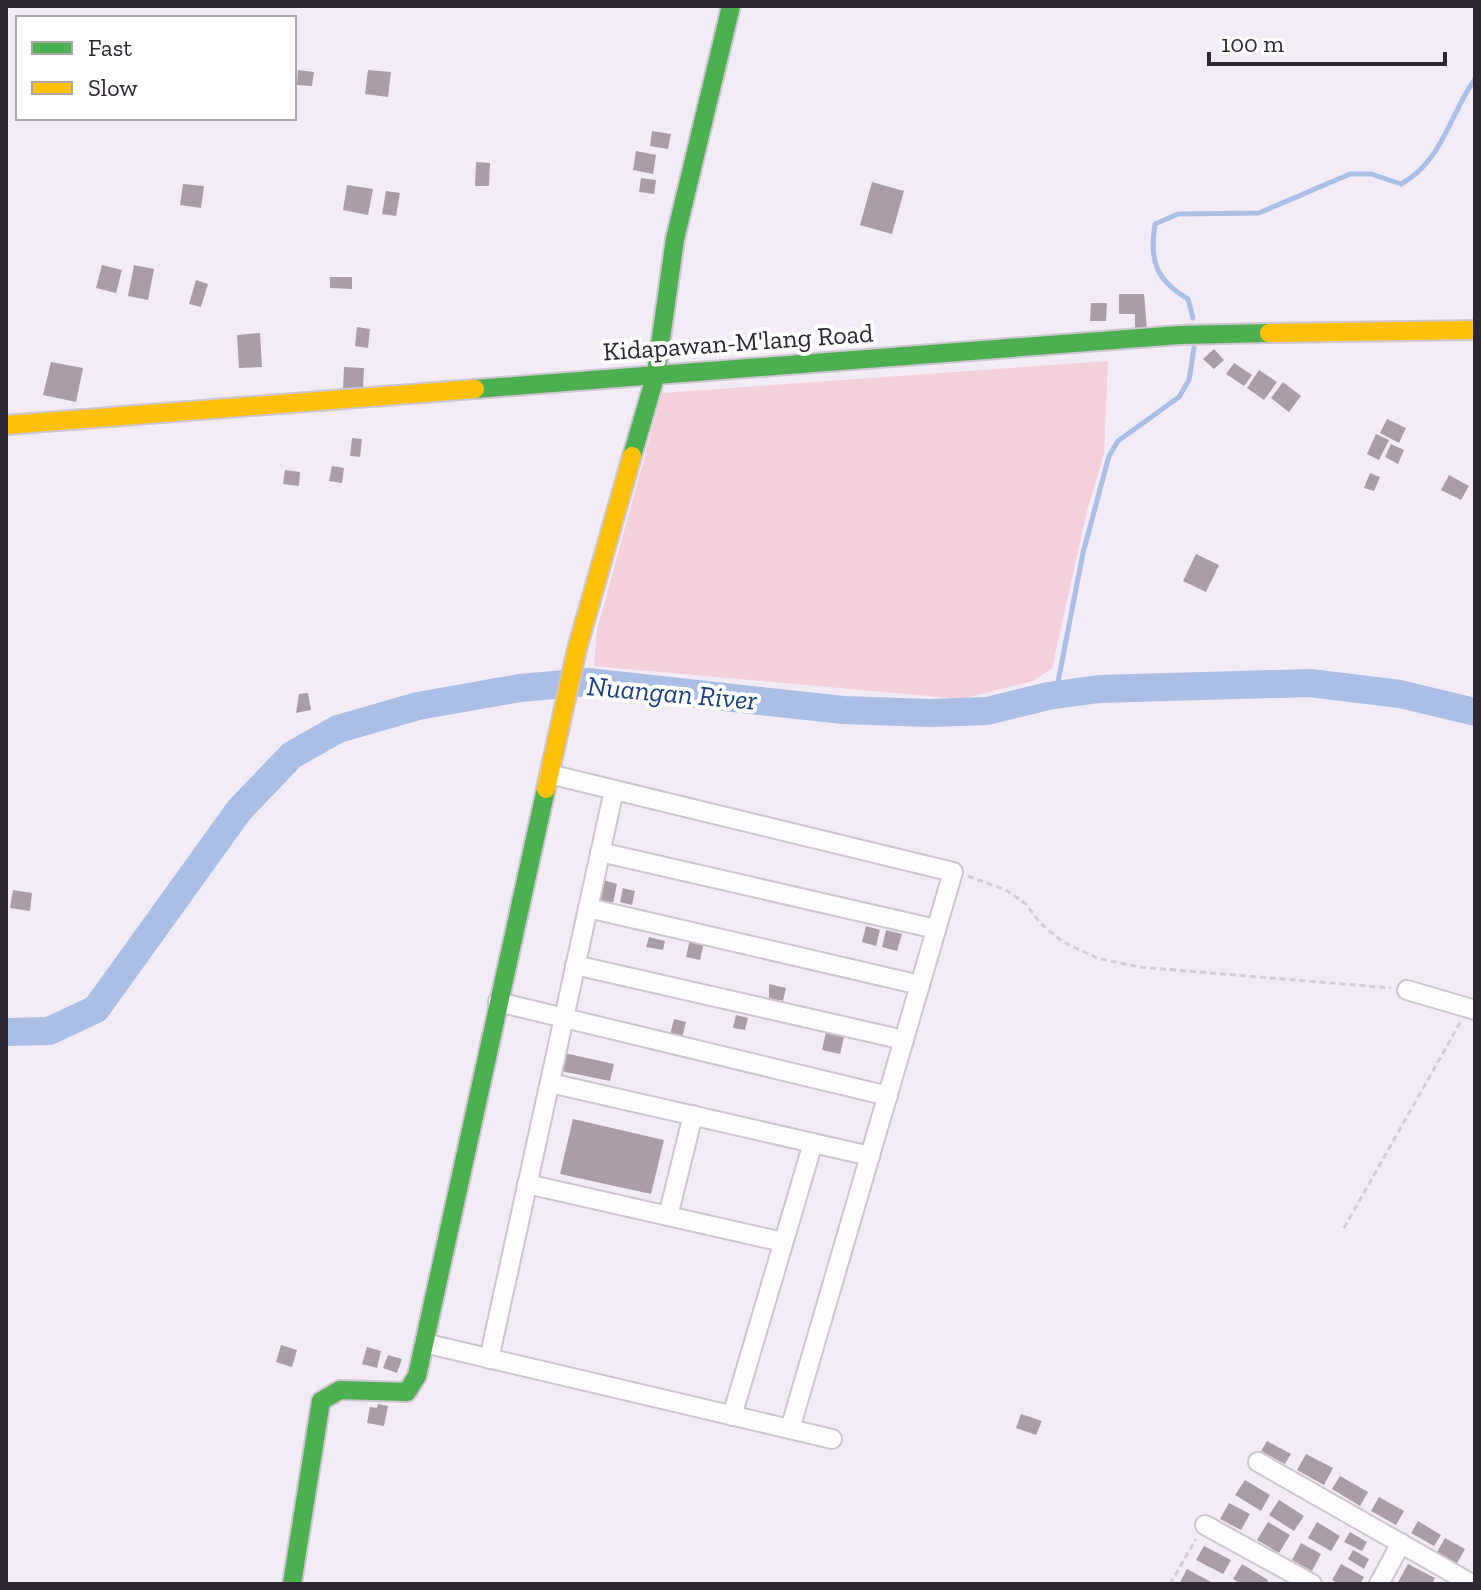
<svg xmlns="http://www.w3.org/2000/svg" width="1481" height="1590" viewBox="0 0 1481 1590" font-family="'Zilla Slab',serif">
<style>
.green{fill:#f4d0da}
.lines{fill:none;stroke-linecap:round;stroke-linejoin:round}
.stream{stroke:#abbee6;stroke-width:5}
.river{stroke:#abbee6;stroke-width:28}
.building{fill:#ab9da8}
.street-casing{stroke:#cec6d1;stroke-width:22}
.fast-casing{stroke:#cec6d1;stroke-width:22}
.slow-casing{stroke:#cec6d1;stroke-width:22}
.path{stroke:#d1ced4;stroke-width:3;stroke-dasharray:6 4;stroke-linecap:butt}
.street{stroke:#fdfcfe;stroke-width:18}
.fast{stroke:#4caf50;stroke-width:18}
.slow{stroke:#ffc107;stroke-width:18}
.labels{text-anchor:middle;dominant-baseline:central;stroke-width:8;stroke-linejoin:round;paint-order:stroke}
.street-label{font-size:26px;fill:#2e2632;stroke:#fff}
.water-label{font-size:28px;font-style:italic;fill:#1c407e;stroke:#fff}
</style>
<rect width="100%" height="100%" fill="#f3ebf6"/>
<polygon class="green" points="1108,361 1104,454 1087,511 1052,668 1033,681 961,699 594,666 597,630 662,393"/>
<g class="lines">
<g class="stream">
<path d="M1193,318L1188,299C1156,280 1149,261 1155,224L1178,214L1259,213L1350,174H1371L1401,184C1443,161 1449,115 1475,79"/>
<polyline points="1048,696 1058,682 1083,553 1109,456 1118,441 1179,397 1189,380 1194,348"/>
</g>
<polyline class="river" points="6,1032 49,1031 96,1009 240,809 292,755 338,729 418,706 520,688 588,682 843,710 930,713 987,711 1048,696 1099,689 1310,683 1400,694 1475,712"/>
</g>
<g class="building">
<polygon points="298,70 314,72 312,86 297,85"/>
<polygon points="368,70 391,72 388,97 365,94"/>
<polygon points="652,131 671,134 668,149 650,146"/>
<polygon points="636,151 656,155 653,174 633,170"/>
<polygon points="476,162 490,163 489,186 475,186"/>
<polygon points="641,178 656,180 654,194 639,192"/>
<polygon points="872,182 904,191 892,234 860,225"/>
<polygon points="183,184 204,186 201,208 180,205"/>
<polygon points="347,185 373,189 368,215 343,210"/>
<polygon points="386,191 400,193 396,216 382,214"/>
<polygon points="102,265 122,270 116,293 96,288"/>
<polygon points="134,265 154,269 148,300 128,296"/>
<polygon points="330,277 352,277 352,289 330,288"/>
<polygon points="196,280 208,284 201,307 189,304"/>
<polygon points="1119,294 1144,294 1147,330 1135,331 1135,314 1119,314"/>
<polygon points="1091,303 1107,303 1106,321 1090,321"/>
<polygon points="357,327 370,329 368,348 355,346"/>
<polygon points="260,333 262,367 239,368 237,335"/>
<polygon points="1214,349 1224,360 1214,369 1203,359"/>
<polygon points="51,362 83,368 76,402 43,395"/>
<polygon points="1234,363 1252,375 1244,386 1226,374"/>
<polygon points="344,367 364,368 363,391 343,390"/>
<polygon points="1259,370 1277,382 1264,400 1247,388"/>
<polygon points="1283,382 1301,396 1289,412 1271,398"/>
<polygon points="1387,419 1406,428 1399,443 1380,433"/>
<polygon points="1376,434 1389,440 1379,460 1367,454"/>
<polygon points="352,438 362,439 360,457 350,456"/>
<polygon points="1391,444 1404,450 1398,464 1385,457"/>
<polygon points="332,466 344,468 342,483 329,481"/>
<polygon points="285,470 300,472 299,486 283,484"/>
<polygon points="1370,473 1380,477 1374,491 1364,488"/>
<polygon points="1449,475 1469,486 1461,500 1441,490"/>
<polygon points="1196,554 1219,565 1206,592 1183,581"/>
<polygon points="308,693 311,710 296,713 299,694"/>
<polygon points="603,880 617,884 613,903 599,900"/>
<polygon points="623,888 635,891 632,905 620,902"/>
<polygon points="13,890 32,893 30,911 10,908"/>
<polygon points="866,926 880,930 876,946 862,942"/>
<polygon points="886,930 902,934 897,951 882,947"/>
<polygon points="649,937 665,941 663,950 646,947"/>
<polygon points="690,939 704,942 700,960 686,957"/>
<polygon points="769,984 786,988 783,1001 769,998"/>
<polygon points="736,1015 748,1018 745,1030 733,1028"/>
<polygon points="674,1019 686,1022 682,1038 670,1035"/>
<polygon points="826,1032 844,1037 840,1054 822,1050"/>
<polygon points="564,1053 614,1064 610,1081 561,1071"/>
<polygon points="573,1119 664,1140 651,1194 560,1174"/>
<polygon points="281,1345 297,1350 292,1367 276,1362"/>
<polygon points="367,1347 381,1351 377,1368 362,1364"/>
<polygon points="388,1355 402,1359 397,1373 383,1368"/>
<polygon points="378,1404 388,1406 384,1426 367,1423 370,1407 377,1408"/>
<polygon points="1021,1414 1042,1421 1036,1435 1016,1428"/>
<polygon points="1267,1441 1291,1454 1285,1464 1261,1451"/>
<polygon points="1306,1454 1333,1468 1324,1485 1297,1470"/>
<polygon points="1340,1476 1368,1492 1360,1506 1332,1489"/>
<polygon points="1245,1480 1270,1495 1261,1511 1235,1495"/>
<polygon points="1379,1497 1404,1511 1396,1525 1371,1511"/>
<polygon points="1279,1500 1304,1516 1294,1531 1269,1515"/>
<polygon points="1229,1503 1250,1514 1241,1530 1220,1519"/>
<polygon points="1418,1521 1441,1535 1434,1546 1411,1533"/>
<polygon points="1268,1522 1290,1535 1279,1553 1257,1540"/>
<polygon points="1317,1522 1340,1536 1331,1551 1308,1538"/>
<polygon points="1350,1532 1367,1542 1362,1551 1344,1542"/>
<polygon points="1445,1538 1465,1549 1456,1565 1436,1554"/>
<polygon points="1301,1543 1321,1554 1312,1571 1292,1560"/>
<polygon points="1204,1546 1231,1560 1223,1574 1196,1560"/>
<polygon points="1353,1550 1369,1559 1364,1569 1348,1559"/>
<polygon points="1242,1564 1268,1580 1266,1584 1242,1584 1233,1579"/>
<polygon points="1341,1564 1364,1577 1360,1584 1339,1584 1332,1580"/>
<polygon points="1408,1564 1435,1578 1432,1584 1397,1584"/>
<polygon points="1187,1569 1215,1584 1179,1584"/>
</g>
<g class="lines">
<g class="street-casing">
<g id="street">
<polyline points="549,774 953,872 790,1429"/>
<polyline points="600,852 936,929"/>
<polyline points="588,908 920,985"/>
<polyline points="575,965 904,1040"/>
<polyline points="1407,990 1475,1010"/>
<polyline points="498,1002 888,1096"/>
<polyline points="550,1083 870,1156"/>
<polyline points="527,1184 783,1242"/>
<polyline points="668,1216 693,1115"/>
<polyline points="424,1343 832,1439"/>
<polyline points="489,1359 614,790"/>
<polyline points="732,1416 813,1143"/>
<polyline points="1258,1462 1472,1584"/>
<polyline points="1205,1525 1312,1584"/>
<polyline points="1379,1584 1401,1543"/>
</g>
</g>
<g class="fast-casing">
<g id="fast">
<polyline points="475,389 1179,335 1269,333"/>
<polyline points="632,456 656,374 675,239 731,6"/>
<polyline points="292,1584 321,1401 340,1390 407,1392 417,1376 546,789"/>
</g>
</g>
<g class="slow-casing">
<g id="slow">
<polyline points="1269,333 1475,330"/>
<polyline points="6,425 475,389"/>
<polyline points="546,789 577,649 632,456"/>
</g>
</g>
<g class="path">
<polyline points="968,876 1006,890 1026,904 1040,923 1063,942 1097,958 1139,967 1391,988"/>
<polyline points="1344,1228 1461,1021"/>
<polyline points="1170,1584 1196,1539"/>
</g>
<use href="#street" class="street"/>
<use href="#fast" class="fast"/>
<use href="#slow" class="slow"/>
</g>
<g class="labels">
<g class="street-label">
<text transform="translate(738 342) rotate(-4)">Kidapawan-M'lang Road</text>
</g>
<g class="water-label">
<text transform="translate(672 693) rotate(5)">Nuangan River</text>
</g>
</g>
<rect width="1481" height="1590" fill="none" stroke="#2e2632" stroke-width="16"/>
<rect x="16" y="16" width="280" height="104" fill="#ffffff" stroke="#aba8ad" stroke-width="2"/>
<rect x="32" y="42" width="40" height="12" fill="#4caf50" stroke="#aba8ad" stroke-width="2"/>
<text x="88" y="56" font-size="24" fill="#2e2632">Fast</text>
<rect x="32" y="82" width="40" height="12" fill="#ffc107" stroke="#aba8ad" stroke-width="2"/>
<text x="88" y="96" font-size="24" fill="#2e2632">Slow</text>
<path d="M1209 52v12h236v-12" fill="none" stroke="#2e2632" stroke-width="4"/>
<text x="1221" y="52" font-size="24" fill="#2e2632" stroke="#ffffff" stroke-width="6" paint-order="stroke">100 m</text>
</svg>
